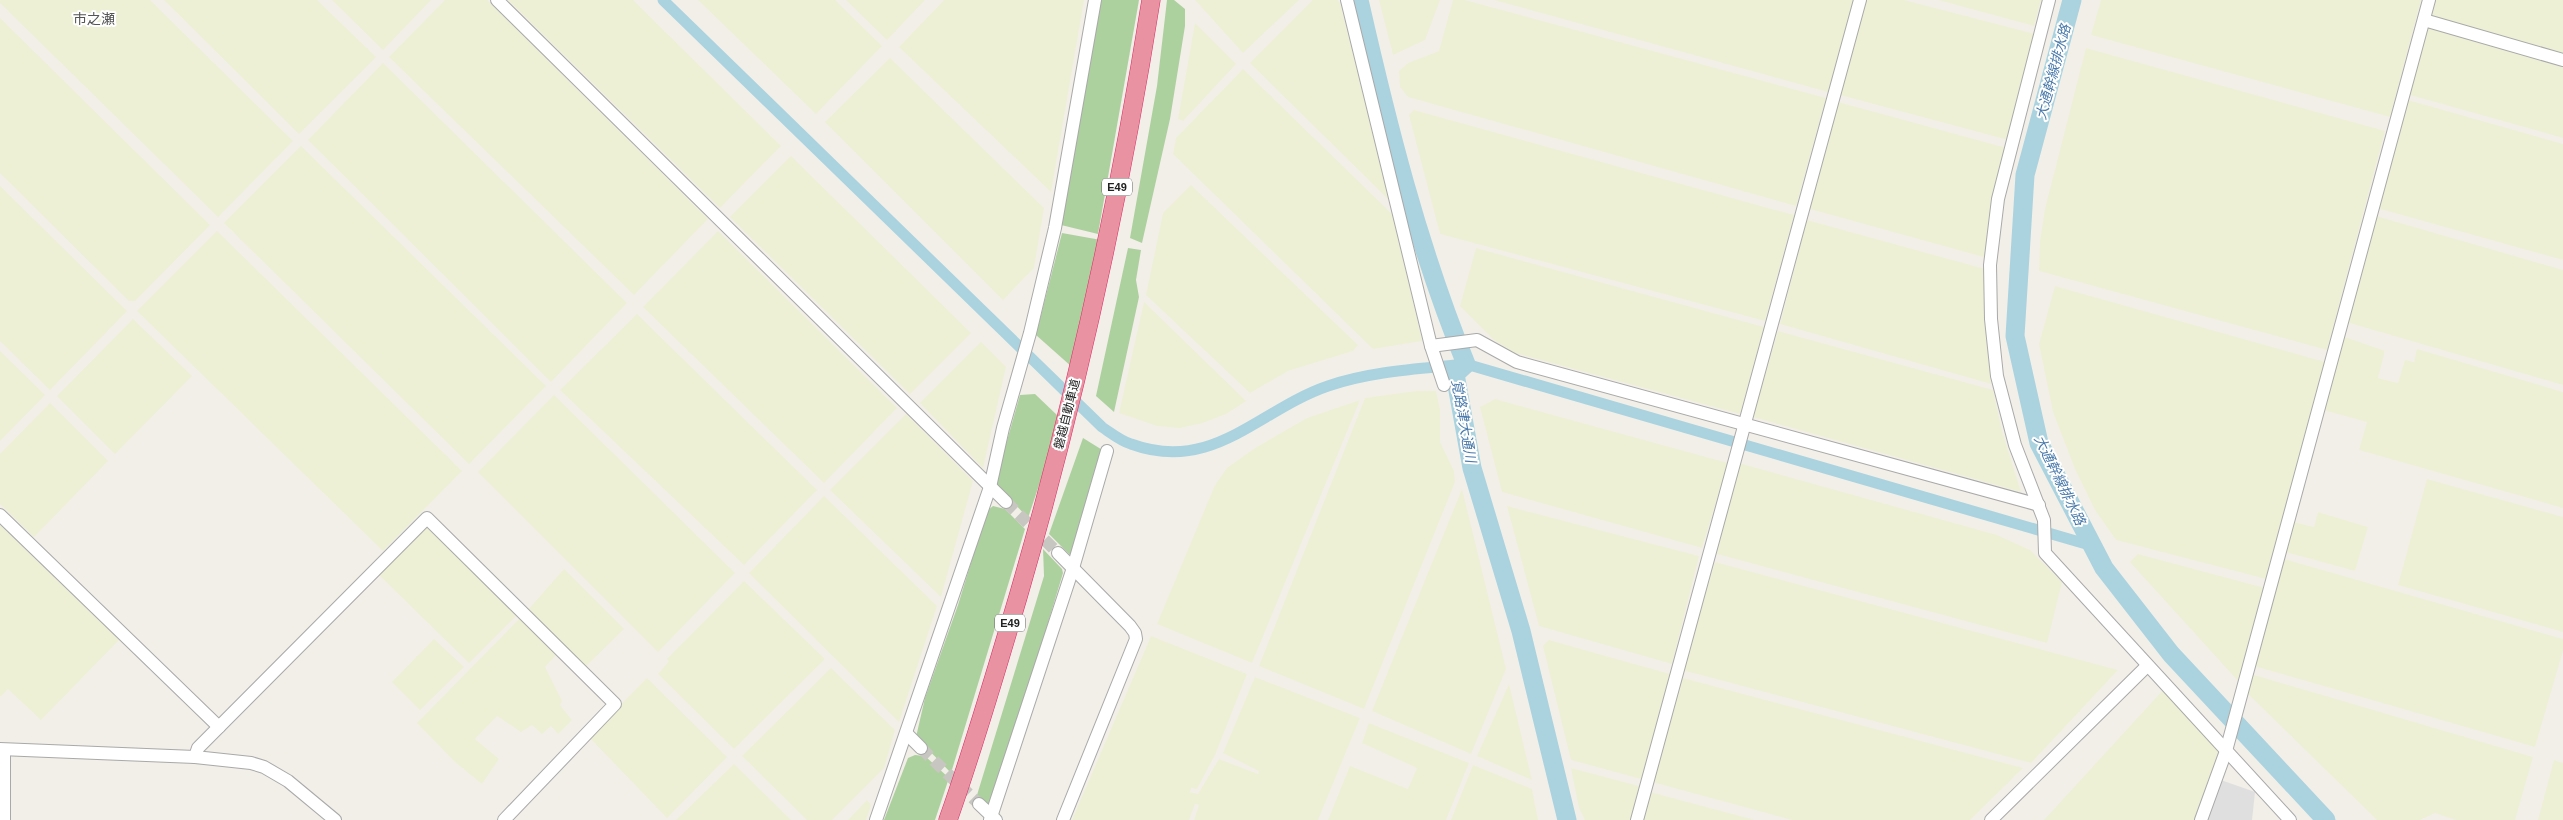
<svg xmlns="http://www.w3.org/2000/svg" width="2563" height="820" viewBox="0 0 2563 820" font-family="Helvetica,'Noto Sans JP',sans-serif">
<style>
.residential{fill:#e0dfdf}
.farmland{fill:#eef0d5}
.forest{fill:#add19e}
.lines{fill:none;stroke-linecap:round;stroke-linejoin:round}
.canal{stroke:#aad3df;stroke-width:11}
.river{stroke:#aad3df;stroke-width:19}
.minor-tunnel{stroke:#c8c6c1;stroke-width:12;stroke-dasharray:12 6;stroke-linecap:butt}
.minor-casing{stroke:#a9a9a9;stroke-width:14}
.highway-casing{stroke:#dc2a67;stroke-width:19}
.minor{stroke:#fff;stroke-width:12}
.highway{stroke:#e892a2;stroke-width:18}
.labels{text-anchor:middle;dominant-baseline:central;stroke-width:4;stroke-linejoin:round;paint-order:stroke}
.shield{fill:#fff;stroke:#646464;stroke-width:1}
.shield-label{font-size:11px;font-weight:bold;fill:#222}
.street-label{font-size:12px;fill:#222;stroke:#fff}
.neighbourhood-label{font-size:14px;fill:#555;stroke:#fff}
.water-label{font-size:14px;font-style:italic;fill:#4a7aab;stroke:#fff}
</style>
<rect width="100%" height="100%" fill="#f2efe9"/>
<polygon class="residential" points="2218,779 2255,792 2252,820 2205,820"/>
<g class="farmland">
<polygon points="0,0 150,0 293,141 218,217 0,3"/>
<polygon points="164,0 317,0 376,57 299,134"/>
<polygon points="332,0 431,0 383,50"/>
<polygon points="445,0 487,0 708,219 634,295 389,57"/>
<polygon points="508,0 633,0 781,146 720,208"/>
<polygon points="698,0 835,0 882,46 816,114"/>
<polygon points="846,0 925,0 887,40"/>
<polygon points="944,0 1084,0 1051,192 899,47"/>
<polygon points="1195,0 1299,0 1243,53"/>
<polygon points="1313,0 1337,0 1340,3 1390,201 1250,63"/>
<polygon points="1379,0 1440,0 1425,40 1393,55"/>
<polygon points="1453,0 1465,0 1826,98 1796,206 1408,97 1400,87 1399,71 1408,63 1439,51"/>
<polygon points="1494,0 1854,0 1828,92"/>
<polygon points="1865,0 1904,0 2035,34 2008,140 1840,95"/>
<polygon points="1938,0 2041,0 2034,26"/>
<polygon points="2101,0 2421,0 2390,117 2091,35"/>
<polygon points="2436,0 2563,0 2563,54 2432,16"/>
<polygon points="0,18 210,225 135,301 129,301 0,173"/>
<polygon points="1195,23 1236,64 1183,121 1178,119"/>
<polygon points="2427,25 2563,65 2563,138 2410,95"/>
<polygon points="2086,48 2385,131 2327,350 2039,271 2040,241 2045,209"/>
<polygon points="890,58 1044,208 1034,268 1003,300 825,122"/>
<polygon points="383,63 627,303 551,382 308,140"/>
<polygon points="1243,69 1393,215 1422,341 1373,349 1173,154 1176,138"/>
<polygon points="2408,100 2563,144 2563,260 2377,208"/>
<polygon points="1838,102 2007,148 1987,258 1810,209"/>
<polygon points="1414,110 1794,215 1765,321 1440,234 1409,115"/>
<polygon points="301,146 546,386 469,464 224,223"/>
<polygon points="791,156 971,333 910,394 730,217"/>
<polygon points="1191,185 1358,345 1353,351 1288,371 1250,393 1146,295 1163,213"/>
<polygon points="0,186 127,311 50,390 0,341"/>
<polygon points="2376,216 2563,270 2563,385 2346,322"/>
<polygon points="1807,220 1985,269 1984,312 1991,384 1780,324"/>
<polygon points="217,231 462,471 383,551 137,311"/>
<polygon points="718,231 897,408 824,483 643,307"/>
<polygon points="1476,248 1764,327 1740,414 1515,353 1494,340 1460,306"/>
<polygon points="2055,286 2325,362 2266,579 2116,540 2095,510 2075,469 2053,412 2039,344"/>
<polygon points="1144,302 1246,401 1226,414 1203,423 1180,428 1157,426 1119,413"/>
<polygon points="637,314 817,490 744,565 560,390"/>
<polygon points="133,319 192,376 115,454 57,396"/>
<polygon points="1778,331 1993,390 2002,431 2021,492 1753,417"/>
<polygon points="2345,337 2385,351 2378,378 2398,383 2405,360 2414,362 2417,349 2563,392 2563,508 2359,450 2367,422 2323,410"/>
<polygon points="981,342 1006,367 983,468 920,403"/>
<polygon points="0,351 45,395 0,441"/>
<polygon points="1416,391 1436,391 1440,409 1440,442 1454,471 1455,482 1364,709 1259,666 1365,398"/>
<polygon points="554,395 735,573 658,652 478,472"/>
<polygon points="1495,399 1728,463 1702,548 1502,492 1480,407"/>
<polygon points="1360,400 1252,663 1157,624 1215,485 1227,468 1255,448 1307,418"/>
<polygon points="50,403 108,461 34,537 0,504 0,454"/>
<polygon points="906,414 973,481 941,597 830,490"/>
<polygon points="1739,463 1997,535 2030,550 2062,582 2047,643 1717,554"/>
<polygon points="2427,479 2563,517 2563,632 2398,585"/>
<polygon points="1462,489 1506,669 1471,754 1372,711"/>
<polygon points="824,496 937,606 899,722 749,573"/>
<polygon points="1507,506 1699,556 1672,664 1539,626"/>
<polygon points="2318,512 2368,527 2355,571 2285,552 2294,522 2314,527"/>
<polygon points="0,525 119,640 41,720 8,689 0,697"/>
<polygon points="425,526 434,531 518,614 469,663 378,574"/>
<polygon points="2138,554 2265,588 2239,682 2130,562"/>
<polygon points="2284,559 2563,639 2563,651 2535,747 2254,666"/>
<polygon points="1715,562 2118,670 2031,763 1682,670"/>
<polygon points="564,569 624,629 584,668 527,611"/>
<polygon points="744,581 825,659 734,749 658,674 669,661 667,659"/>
<polygon points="521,617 557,654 545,667 562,701 560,705 572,720 558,734 551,726 542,734 532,725 521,732 497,716 475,739 499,759 482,784 455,762 417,723"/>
<polygon points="1151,636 1247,674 1215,755 1197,789 1191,788 1190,792 1198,794 1219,759 1258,774 1259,771 1223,753 1255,677 1360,718 1318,820 1194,820 1199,805 1195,804 1189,820 1072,820"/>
<polygon points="434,639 464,667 420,710 392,682"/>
<polygon points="1549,640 1670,674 1641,779 1571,760 1543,646"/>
<polygon points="831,668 895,730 884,768 832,820 807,820 742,756"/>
<polygon points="2251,674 2533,757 2515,820 2456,820 2435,813 2420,820 2377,820 2245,691"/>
<polygon points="647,678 727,757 667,818 589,737"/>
<polygon points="1683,678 2023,768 1970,820 1792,820 1652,782"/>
<polygon points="1509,684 1532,780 1477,756"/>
<polygon points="2164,689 2219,749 2195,820 2044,820"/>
<polygon points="1369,723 1469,763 1446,820 1328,820 1350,766 1408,789 1417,768 1362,743"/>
<polygon points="2554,760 2563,763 2563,820 2538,820"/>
<polygon points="734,764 791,820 676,820"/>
<polygon points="1473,765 1532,789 1538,820 1451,820"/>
<polygon points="1571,768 1639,786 1630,820 1585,820 1579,808"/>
<polygon points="1650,792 1755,820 1642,820"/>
<polygon points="867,800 871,805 866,820 848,820"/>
</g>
<g class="forest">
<polygon points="1100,0 1139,0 1098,234 1061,225"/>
<polygon points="1167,0 1174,0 1185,9 1185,26 1170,119 1142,243 1130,238 1157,86"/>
<polygon points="1062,233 1101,240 1072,367 1036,335"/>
<polygon points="1128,248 1141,250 1136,280 1139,297 1114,412 1096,396"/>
<polygon points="1035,394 1058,416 1056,435 1028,518 995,483 1020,395"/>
<polygon points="1083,438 1104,451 1071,556 1049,534"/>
<polygon points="993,506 1005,509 1025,529 951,773 916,737 925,698 958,605 987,511"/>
<polygon points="1043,549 1062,569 1063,573 991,812 977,795 1044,576"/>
<polygon points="915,755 925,756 949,778 935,820 884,820 908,758"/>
</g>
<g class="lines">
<path class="canal" d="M663,0L1102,427C1111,433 1121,441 1131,444C1213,474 1258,410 1328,386C1372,371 1419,369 1466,364L2093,546"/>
<g class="river">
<path d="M1359,0C1387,123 1418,247 1466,364L1455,374L1472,468L1521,631L1567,820"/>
<polyline points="2072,0 2025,175 2015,336 2039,443 2104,568 2171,654 2326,820"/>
</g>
<g class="minor-tunnel">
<polyline points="1006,502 1058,553"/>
<polyline points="921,748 979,804"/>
</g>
<g class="minor-casing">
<g id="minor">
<polyline points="497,0 1006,502"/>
<polyline points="1347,0 1431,346 1444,385"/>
<polyline points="2049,0 1998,199 1990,265 1991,319 1997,376 2015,445 2044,520 2045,553 2290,820"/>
<polyline points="2424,20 2563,60"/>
<polyline points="1431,346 1477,340 1517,362 2039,505"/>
<polyline points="0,515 219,727"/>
<polyline points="1058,553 1130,626 1135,633 1136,639 1063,820"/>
<polyline points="907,734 921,748"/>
<polyline points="0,749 195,757 251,763 264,767 288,781 335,820"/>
<polyline points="4,750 4,820"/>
<polyline points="195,757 198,748 427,518 615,704 504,820"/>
<polyline points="979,804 996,820"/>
<polyline points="876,820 990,487 1003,428 1030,333 1055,228 1095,0"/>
<polyline points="990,820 1073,568 1107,451"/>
<polyline points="1637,820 1860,0"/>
<polyline points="1991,820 2147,666"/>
<polyline points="2201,820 2226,751 2429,0"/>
</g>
</g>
<g class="highway-casing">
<path id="highway" d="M948,820C974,747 996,671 1018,597C1075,401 1119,202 1151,0"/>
</g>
<use href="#minor" class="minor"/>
<use href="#highway" class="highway"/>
</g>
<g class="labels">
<g class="shield">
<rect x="1102" y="178.5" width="30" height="17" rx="4"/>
<rect x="995" y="614.5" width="30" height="17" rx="4"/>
</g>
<g class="shield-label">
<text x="1117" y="187">E49</text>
<text x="1010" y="623">E49</text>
</g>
<g class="street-label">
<text transform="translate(1067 414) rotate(-76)">磐越自動車道</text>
</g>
<g class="neighbourhood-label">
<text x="94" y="19">市之瀬</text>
</g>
<g class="water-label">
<text transform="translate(2053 72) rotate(-75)">大通幹線排水路</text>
<text transform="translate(1464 421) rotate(80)">覚路津大通川</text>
<text transform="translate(2060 480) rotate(64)">大通幹線排水路</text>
</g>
</g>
</svg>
